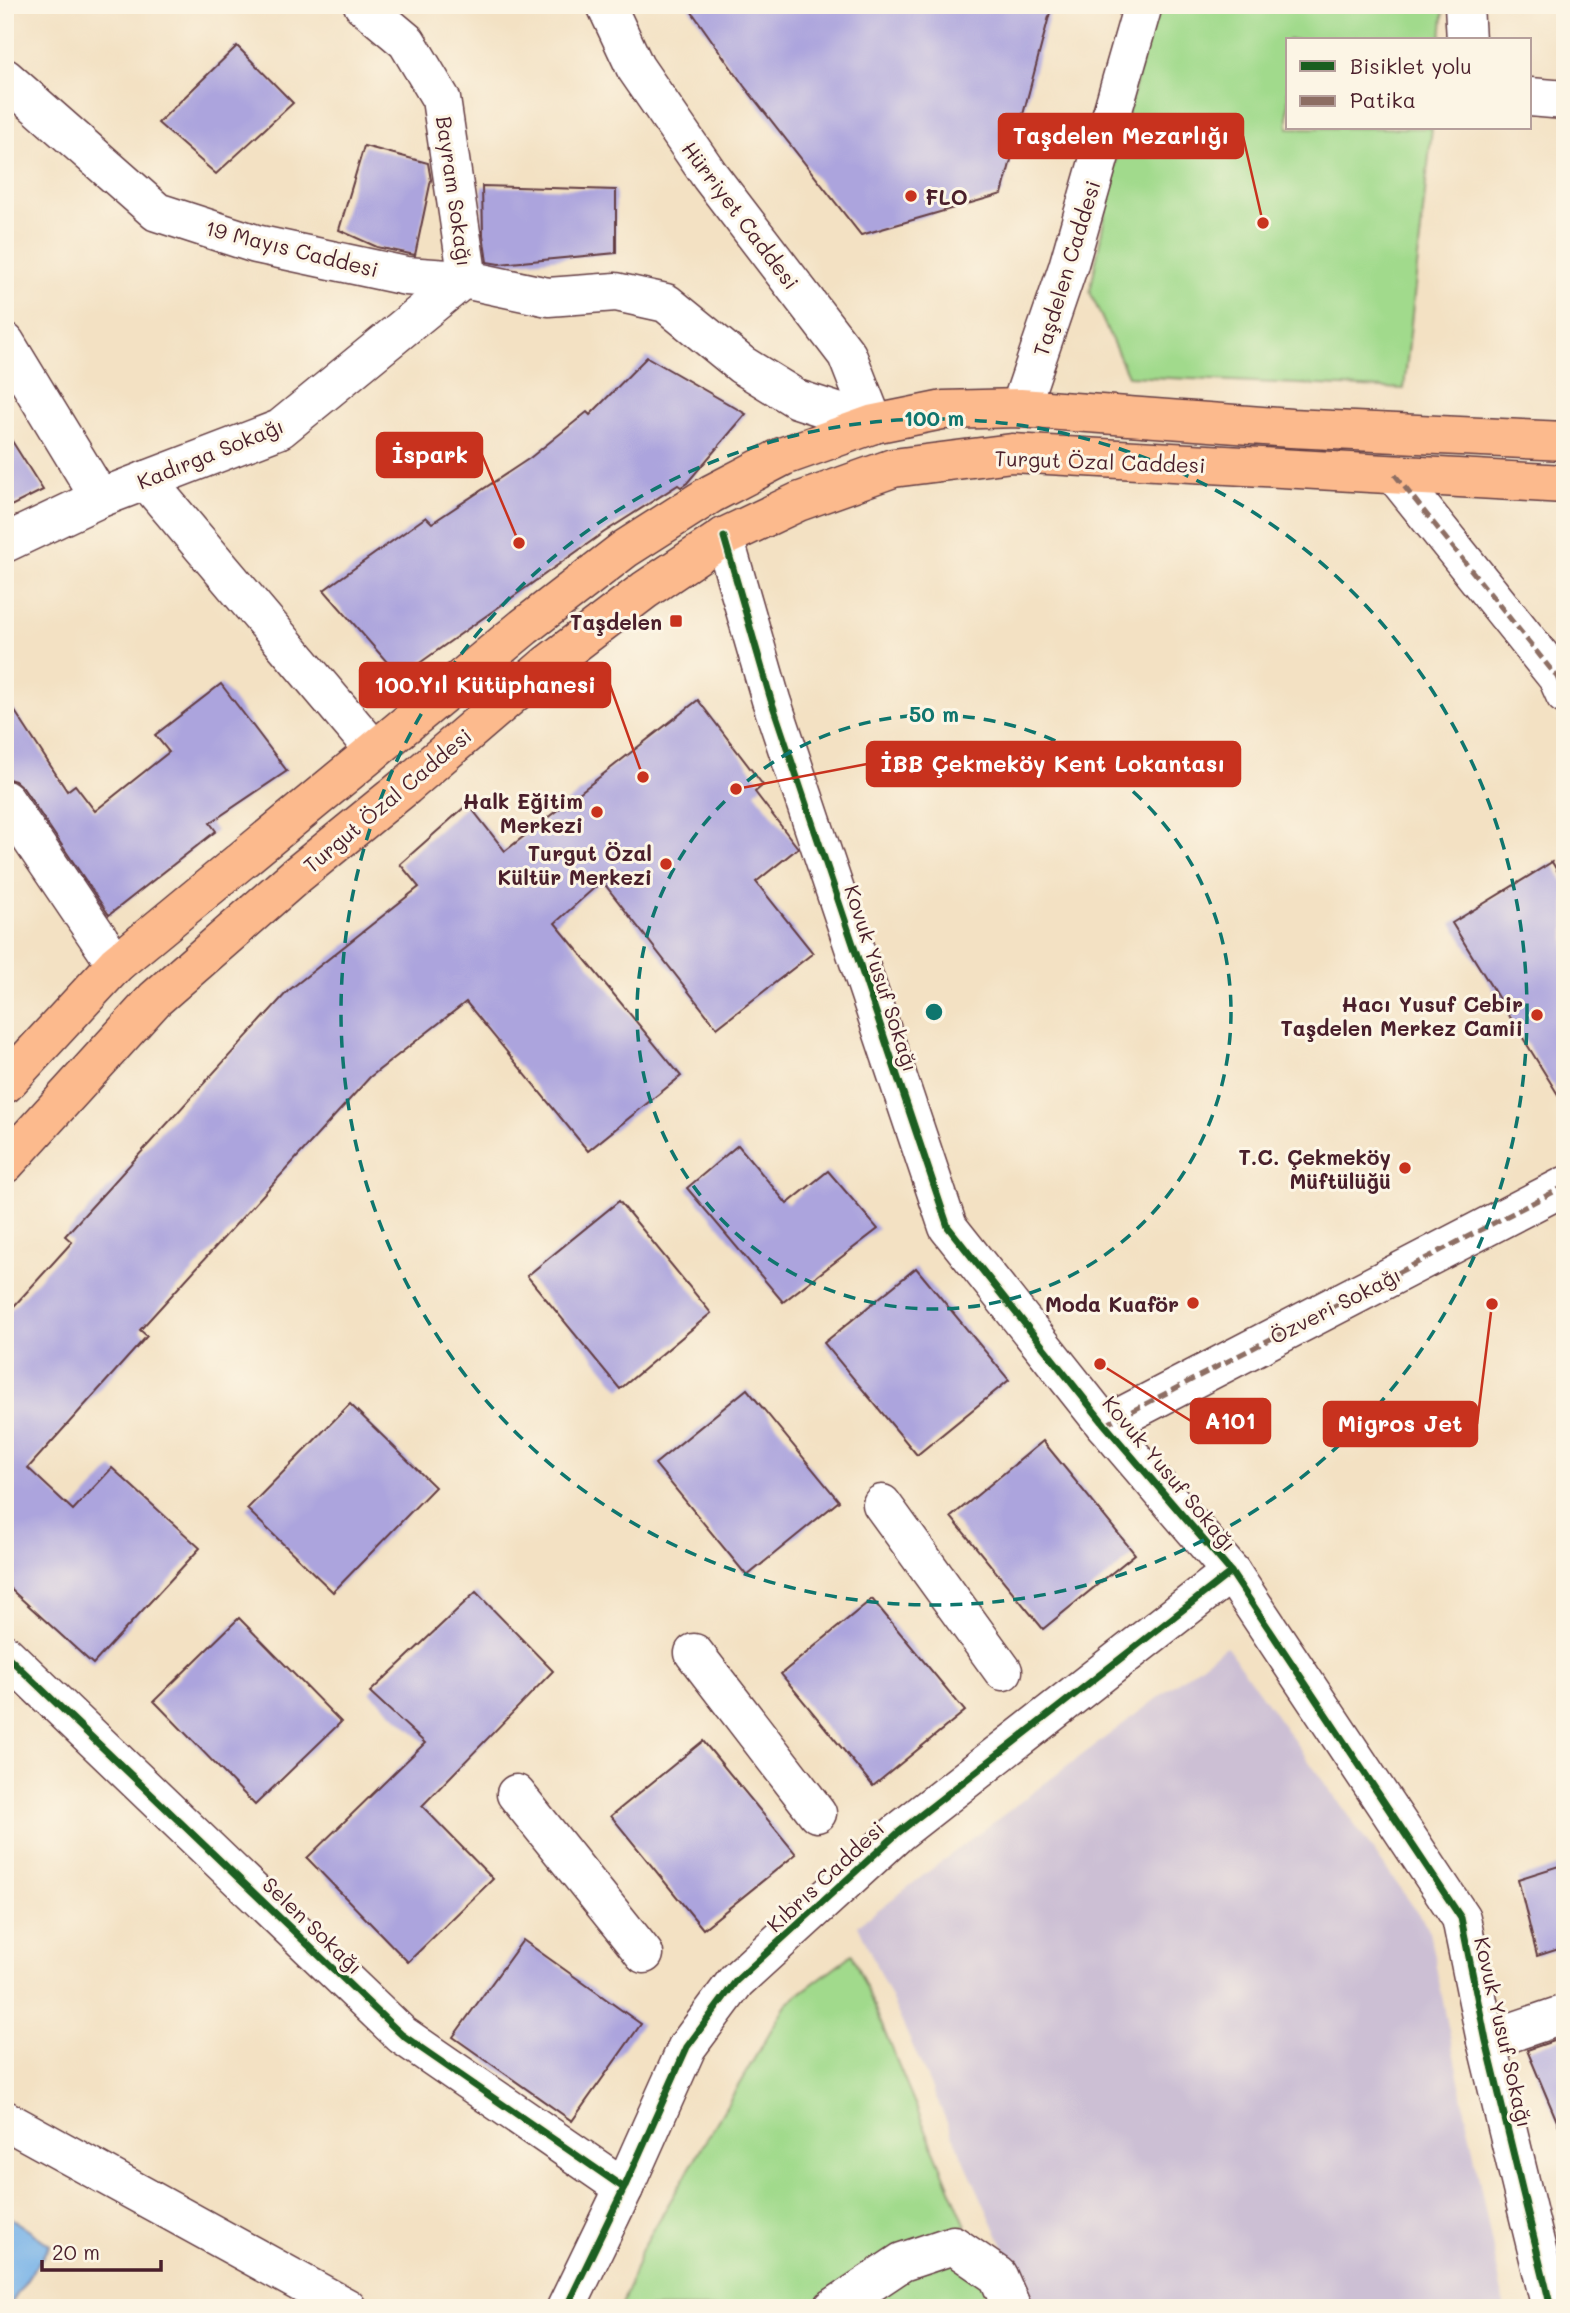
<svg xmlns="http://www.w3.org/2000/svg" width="1570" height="2313" viewBox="0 0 1570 2313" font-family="Mali,sans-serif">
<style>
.industrial{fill:#ccbfd4}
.green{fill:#a1da8c;stroke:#767c5c;stroke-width:2}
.water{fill:#77b2e8;stroke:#60688a;stroke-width:2}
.building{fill:#aca4dd}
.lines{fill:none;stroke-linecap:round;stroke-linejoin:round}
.minor-casing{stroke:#633c42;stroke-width:41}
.major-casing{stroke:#633c42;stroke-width:41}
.minor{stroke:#fff;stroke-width:38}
.major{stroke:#fcba8d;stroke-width:38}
.quiet{stroke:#8d6e63;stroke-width:5;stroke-dasharray:10 5;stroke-linecap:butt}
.cycleway-casing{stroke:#fcf5e5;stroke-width:11}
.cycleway{stroke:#1b5e20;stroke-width:7}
.ring{fill:none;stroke:#0f766e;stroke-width:3.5;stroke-dasharray:12 9}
.poi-dot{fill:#c8321e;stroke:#fcf5e5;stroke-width:2.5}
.labels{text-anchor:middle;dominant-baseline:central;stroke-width:6;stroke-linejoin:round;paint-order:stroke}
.street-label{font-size:21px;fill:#4a1f2b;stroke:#fcf5e5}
.poi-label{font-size:21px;font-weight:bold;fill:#4a1f2b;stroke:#fcf5e5;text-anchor:end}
.centre{fill:#0f766e;stroke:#fcf5e5;stroke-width:3.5}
.ring-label{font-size:21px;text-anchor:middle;font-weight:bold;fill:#0f766e;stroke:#fcf5e5;stroke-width:6;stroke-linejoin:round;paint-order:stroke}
.leader{fill:none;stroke:#c8321e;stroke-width:2.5}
.callout-dot{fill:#c8321e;stroke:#fcf5e5;stroke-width:2.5}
.callout{fill:#c8321e;stroke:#c8321e;stroke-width:2.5}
.callout-label{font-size:23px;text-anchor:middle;font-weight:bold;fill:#fff}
</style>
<rect width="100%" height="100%" fill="#fcf5e5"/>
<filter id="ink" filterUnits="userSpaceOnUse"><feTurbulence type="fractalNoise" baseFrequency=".0143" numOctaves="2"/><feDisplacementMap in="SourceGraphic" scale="14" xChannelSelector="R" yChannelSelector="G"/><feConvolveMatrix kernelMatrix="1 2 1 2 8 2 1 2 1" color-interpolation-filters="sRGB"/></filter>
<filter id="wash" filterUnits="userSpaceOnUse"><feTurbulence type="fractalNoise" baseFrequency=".00686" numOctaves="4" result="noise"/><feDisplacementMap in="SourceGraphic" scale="28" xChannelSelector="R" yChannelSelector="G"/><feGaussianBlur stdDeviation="1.57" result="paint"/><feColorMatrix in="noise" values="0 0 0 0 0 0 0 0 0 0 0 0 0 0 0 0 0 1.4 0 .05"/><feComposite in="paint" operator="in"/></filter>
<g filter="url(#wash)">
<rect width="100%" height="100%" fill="#f3e1c3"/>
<polygon class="industrial" points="1226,1646 1428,1927 1505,2308 1031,2308 858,1925"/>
<g class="green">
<polygon points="1156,5 1444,5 1441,40 1288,40 1288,128 1432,128 1404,389 1128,376 1090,292 1117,154"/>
<polygon points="852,1954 966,2226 831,2308 621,2308 642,2249 787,2003"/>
<polygon points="951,2262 991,2279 1003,2308 860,2308 910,2274"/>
</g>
<polygon class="water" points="5,2214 50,2245 8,2308 5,2308"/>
<g id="blocks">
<g class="building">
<polygon points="687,5 1052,5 1002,194 861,235 744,86"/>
<polygon points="237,46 293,103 216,174 158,123"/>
<polygon points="364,146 428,163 431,180 415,255 377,247 339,230"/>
<polygon points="482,186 616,190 616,253 499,264 487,262 483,235"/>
<polygon points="647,357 746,414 687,483 681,487 678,485 603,533 400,677 324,590 426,517 432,523 530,458 587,412 590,415"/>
<polygon points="5,430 43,490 5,509"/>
<polygon points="221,684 287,771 210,823 216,831 109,915 23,788 15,781 5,778 5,696 67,791 75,785 95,811 169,752 155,735"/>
<polygon points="698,700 763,785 755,792 798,848 756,882 813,953 717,1028 602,881 555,923 681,1076 588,1151 466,1002 370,1077 140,1330 147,1336 28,1468 73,1510 112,1468 200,1548 93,1664 5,1584 5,1316 72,1242 65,1236 288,991 419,887 400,864 468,804 505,851"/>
<polygon points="1552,862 1565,884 1565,1106 1452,923"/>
<polygon points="738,1145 787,1204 828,1171 878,1229 783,1302 687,1188"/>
<polygon points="619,1201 711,1313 620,1389 527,1276"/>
<polygon points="916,1268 1009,1380 917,1455 824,1343"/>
<polygon points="747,1389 839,1501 747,1576 655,1464"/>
<polygon points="350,1404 435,1487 333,1592 247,1509"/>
<polygon points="1043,1441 1135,1554 1043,1629 951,1517"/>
<polygon points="476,1592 553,1671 422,1806 493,1879 408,1962 307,1858 425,1743 370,1692"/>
<polygon points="872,1599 965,1711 873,1786 781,1674"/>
<polygon points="239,1618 341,1722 255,1805 154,1701"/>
<polygon points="703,1741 796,1854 703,1929 611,1816"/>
<polygon points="1565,1864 1565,1947 1537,1956 1518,1879"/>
<polygon points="523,1940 641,2024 572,2121 453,2037"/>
<polygon points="1565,2037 1565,2138 1564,2138 1527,2050"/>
</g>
</g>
</g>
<g filter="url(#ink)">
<use href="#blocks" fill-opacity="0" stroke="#633c42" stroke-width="2"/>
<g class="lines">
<g class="minor-casing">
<g id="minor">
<polyline points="363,5 407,42 441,99 468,280 548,297 616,292 666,303 742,365 797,399 874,424"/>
<polyline points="606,5 635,67 710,176 847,355 874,424"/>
<polyline points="1464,5 1466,40"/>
<polyline points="5,78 157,212 256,244 406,276 462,280"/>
<polyline points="1530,97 1565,100"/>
<polyline points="5,342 100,498"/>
<polyline points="1020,408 1068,267 1143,5"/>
<polyline points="1395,475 1557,677 1565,695"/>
<polyline points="146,480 374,750"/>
<polyline points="724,537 771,700 948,1227 1105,1425 1231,1572 1461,1918 1486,2041 1551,2308"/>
<polyline points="5,543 100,498 280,429 462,280"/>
<polyline points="5,800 116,964"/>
<polyline points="1105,1425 1565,1186"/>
<polyline points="882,1504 1003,1671"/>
<polyline points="694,1653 817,1813"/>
<polyline points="5,1654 402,2035 624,2188"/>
<polyline points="516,1794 644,1954"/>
<polyline points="1486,2041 1565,2014"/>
<polyline points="5,2120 347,2308"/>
<polyline points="566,2308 624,2188 687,2047 736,1981 899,1832 1231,1572"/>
<polyline points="833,2308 902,2262 953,2245 998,2276 1012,2308"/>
</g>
</g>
<g class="major-casing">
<g id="major">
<polyline points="5,1084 116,964 524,627 625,549 711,494 784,456 874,424 943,410 1020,408 1291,428 1565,441"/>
<polyline points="5,1164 155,999 298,874 406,786 548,664 645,590 724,537 798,502 893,468 1012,453 1565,484"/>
</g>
</g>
<use href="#minor" class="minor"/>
<use href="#major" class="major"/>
<g class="quiet">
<polyline points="1395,475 1557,677 1565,695"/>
<polyline points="1105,1425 1565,1186"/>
</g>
<g class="cycleway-casing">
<g id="cycleway">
<polyline points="724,537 771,700 948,1227 1105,1425 1231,1572 1461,1918 1486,2041 1551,2308"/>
<polyline points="5,1654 402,2035 624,2188"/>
<polyline points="566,2308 624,2188 687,2047 736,1981 899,1832 1231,1572"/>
</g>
</g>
<use href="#cycleway" class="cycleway"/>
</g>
</g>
<g class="ring">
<circle cx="934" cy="1012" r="297"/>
<circle cx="934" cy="1012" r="593"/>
</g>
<g class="poi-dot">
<circle cx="911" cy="196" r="7"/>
<rect x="669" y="614" width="14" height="14" rx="3.5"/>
<circle cx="597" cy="812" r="7"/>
<circle cx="666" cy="864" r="7"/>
<circle cx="1537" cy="1015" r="7"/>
<circle cx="1405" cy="1168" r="7"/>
<circle cx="1193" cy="1303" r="7"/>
</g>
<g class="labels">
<g class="street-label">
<text transform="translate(455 191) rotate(82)">Bayram Sokağı</text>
<text transform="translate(741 215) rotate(53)">Hürriyet Caddesi</text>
<text transform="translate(292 248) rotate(14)">19 Mayıs Caddesi</text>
<text transform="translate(1066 268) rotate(-73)">Taşdelen Caddesi</text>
<text transform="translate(210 453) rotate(-22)">Kadırga Sokağı</text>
<text transform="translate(1100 461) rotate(2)">Turgut Özal Caddesi</text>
<text transform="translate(387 800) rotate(-40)">Turgut Özal Caddesi</text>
<text transform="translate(882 978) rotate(72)">Kovuk Yusuf Sokağı</text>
<text transform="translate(1335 1305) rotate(-27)">Özveri Sokağı</text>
<text transform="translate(1170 1473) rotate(50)">Kovuk Yusuf Sokağı</text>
<text transform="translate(825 1876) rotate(-43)">Kıbrıs Caddesi</text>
<text transform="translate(313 1925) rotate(44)">Selen Sokağı</text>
<text transform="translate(1504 2032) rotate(77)">Kovuk Yusuf Sokağı</text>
</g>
<g class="poi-label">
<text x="925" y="196" text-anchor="start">FLO</text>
<text x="662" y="621">Taşdelen</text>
<text x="583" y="800">Halk Eğitim<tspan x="583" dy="24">Merkezi</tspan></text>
<text x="652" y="852">Turgut Özal<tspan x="652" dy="24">Kültür Merkezi</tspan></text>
<text x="1523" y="1003">Hacı Yusuf Cebir<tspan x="1523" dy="24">Taşdelen Merkez Camii</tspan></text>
<text x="1391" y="1156">T.C. Çekmeköy<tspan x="1391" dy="24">Müftülüğü</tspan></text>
<text x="1179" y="1303">Moda Kuaför</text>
</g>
</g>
<circle cx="934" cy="1012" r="10" class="centre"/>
<g class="ring-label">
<text x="934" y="426">100 m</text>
<text x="934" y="722">50 m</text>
</g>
<path class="leader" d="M1263 223L1243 136M519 543L482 455M643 777L610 685M736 789L867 764M1100 1364L1191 1421M1492 1304L1477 1424"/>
<g class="callout-dot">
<circle cx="1263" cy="223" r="7"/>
<circle cx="519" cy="543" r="7"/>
<circle cx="643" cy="777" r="7"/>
<circle cx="736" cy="789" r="7"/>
<circle cx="1100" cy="1364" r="7"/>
<circle cx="1492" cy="1304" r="7"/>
</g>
<g class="callout">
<rect x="999" y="114" width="244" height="44" rx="7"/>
<rect x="377" y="433" width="105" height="44" rx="7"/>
<rect x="360" y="663" width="250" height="44" rx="7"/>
<rect x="867" y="742" width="373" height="44" rx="7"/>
<rect x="1191" y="1399" width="79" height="44" rx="7"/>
<rect x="1324" y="1402" width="153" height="44" rx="7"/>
</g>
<g class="callout-label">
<text x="1121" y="144">Taşdelen Mezarlığı</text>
<text x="430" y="463">İspark</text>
<text x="485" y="693">100.Yıl Kütüphanesi</text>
<text x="1053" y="772">İBB Çekmeköy Kent Lokantası</text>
<text x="1230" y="1429">A101</text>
<text x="1400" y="1432">Migros Jet</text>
</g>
<rect width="1570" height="2313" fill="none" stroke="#fcf5e5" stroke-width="28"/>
<rect x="1286" y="38" width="245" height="91" fill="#fcf5e5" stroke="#b59f9b" stroke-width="2"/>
<rect x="1300" y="61" width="35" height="10" fill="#1b5e20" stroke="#b59f9b" stroke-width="2"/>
<text x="1350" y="74" font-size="21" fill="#4a1f2b">Bisiklet yolu</text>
<rect x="1300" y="96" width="35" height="10" fill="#8d6e63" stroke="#b59f9b" stroke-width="2"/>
<text x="1350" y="108" font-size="21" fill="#4a1f2b">Patika</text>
<path d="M42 2260v10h119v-10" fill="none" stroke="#4a1f2b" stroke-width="3.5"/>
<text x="52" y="2260" font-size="21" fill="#4a1f2b" stroke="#fcf5e5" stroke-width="5" paint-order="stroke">20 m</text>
</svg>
